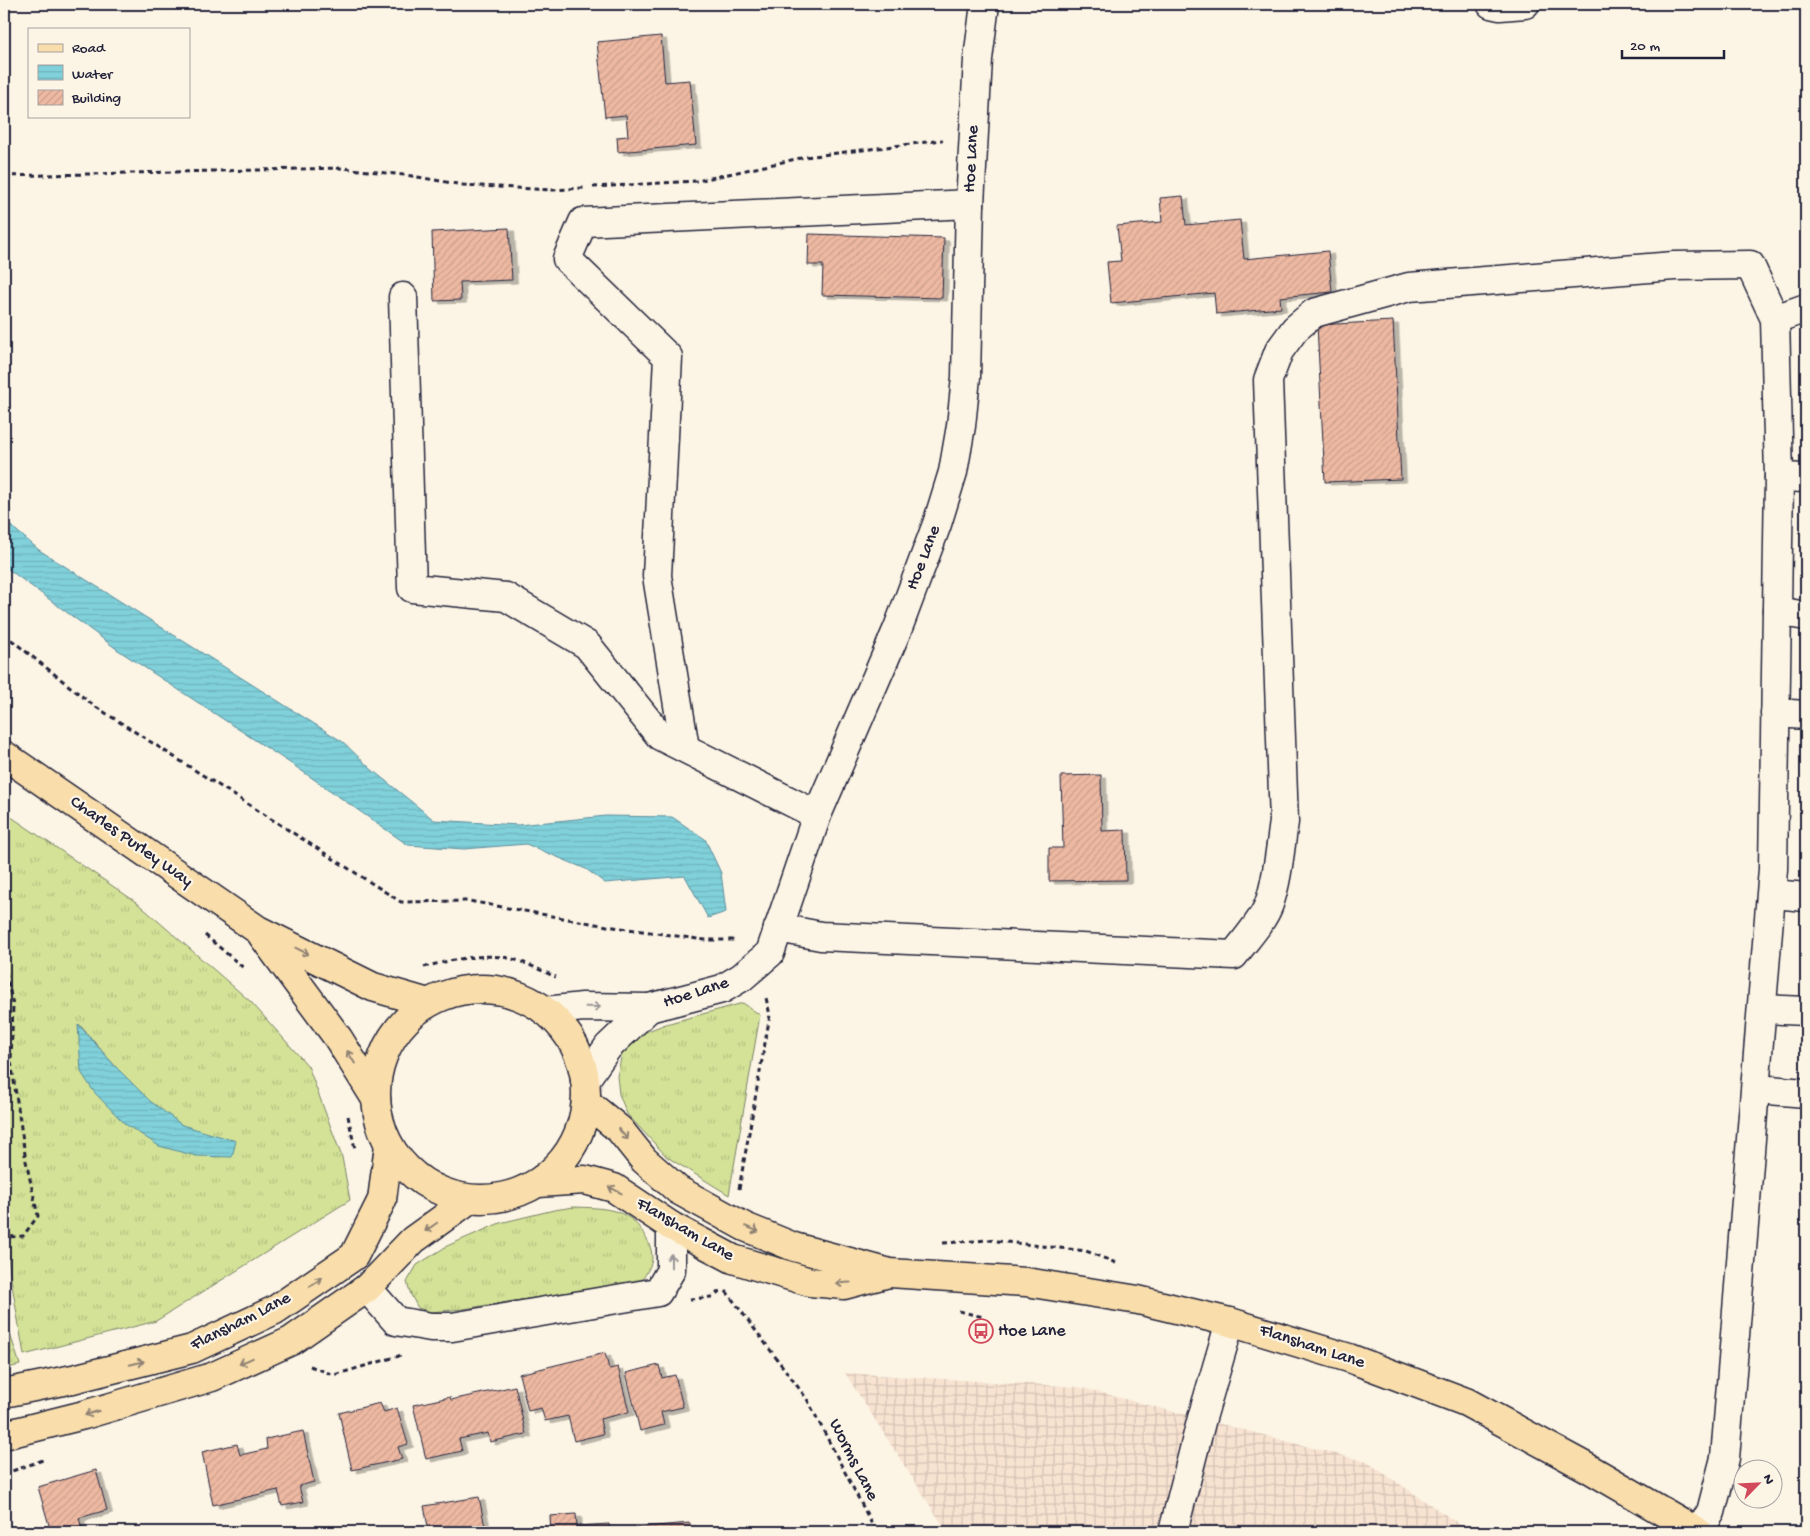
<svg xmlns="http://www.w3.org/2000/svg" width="1810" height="1536" viewBox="0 0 1810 1536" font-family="'Gochi Hand',sans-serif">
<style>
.industrial{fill:url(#industrial-grid)}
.grass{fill:url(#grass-tufts);stroke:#7a8268;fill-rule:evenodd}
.park{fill:url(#park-dots);stroke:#7a8268}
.water{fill:url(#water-rules);stroke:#5b8b9a}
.building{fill:url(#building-hatch);stroke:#22223b;filter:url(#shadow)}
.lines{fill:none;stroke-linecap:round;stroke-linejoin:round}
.minor-casing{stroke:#22223b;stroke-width:31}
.major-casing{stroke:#22223b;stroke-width:31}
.path{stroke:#22223b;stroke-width:3;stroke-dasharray:5 4;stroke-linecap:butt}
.minor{stroke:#fcf5e5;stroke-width:28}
.major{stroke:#f9deab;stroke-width:28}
.oneway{stroke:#8e8073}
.oneway2{stroke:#9a9698}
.labels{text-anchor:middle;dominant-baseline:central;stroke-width:4.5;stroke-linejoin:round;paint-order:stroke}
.street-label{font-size:18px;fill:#22223b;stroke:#fcf5e5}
.poi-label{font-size:18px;fill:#22223b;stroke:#fcf5e5;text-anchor:start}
</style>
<defs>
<pattern id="industrial-grid" width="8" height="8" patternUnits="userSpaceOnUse" patternTransform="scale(1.25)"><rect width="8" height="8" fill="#f8e3d1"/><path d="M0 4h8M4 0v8" fill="none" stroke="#d4c2b4"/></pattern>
<pattern id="grass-tufts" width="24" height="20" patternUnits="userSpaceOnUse" patternTransform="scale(1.25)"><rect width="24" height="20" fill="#d3e296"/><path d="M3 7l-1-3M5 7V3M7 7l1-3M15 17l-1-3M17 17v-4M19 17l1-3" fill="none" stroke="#b5c282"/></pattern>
<pattern id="park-dots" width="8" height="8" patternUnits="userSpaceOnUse" patternTransform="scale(1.25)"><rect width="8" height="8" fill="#d3e296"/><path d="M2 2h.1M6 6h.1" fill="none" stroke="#b5c282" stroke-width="1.8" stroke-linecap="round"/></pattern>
<pattern id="water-rules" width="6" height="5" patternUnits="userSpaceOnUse" patternTransform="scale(1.25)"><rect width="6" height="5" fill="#81d1da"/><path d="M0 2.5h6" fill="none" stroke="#6fb3bc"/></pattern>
<pattern id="building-hatch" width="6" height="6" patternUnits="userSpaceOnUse" patternTransform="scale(1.25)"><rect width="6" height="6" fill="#eeb9a2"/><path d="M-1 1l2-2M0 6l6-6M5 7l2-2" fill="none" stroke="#cc9f8c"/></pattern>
<filter id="shadow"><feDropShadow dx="5.5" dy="3" stdDeviation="0" flood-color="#0004"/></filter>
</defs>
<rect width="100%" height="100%" fill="#fcf5e5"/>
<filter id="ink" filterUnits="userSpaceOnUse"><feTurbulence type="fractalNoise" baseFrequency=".02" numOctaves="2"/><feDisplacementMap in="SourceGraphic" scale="10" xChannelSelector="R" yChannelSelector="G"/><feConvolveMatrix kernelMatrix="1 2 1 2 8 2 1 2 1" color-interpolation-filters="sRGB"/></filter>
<g filter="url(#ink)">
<polygon class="industrial" points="845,1373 1079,1387 1367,1462 1471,1532 947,1532"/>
<g class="grass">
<path d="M4,812L136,902L251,1002L308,1066L342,1157L350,1200L156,1321L24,1355L10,1273L4,1221ZM79,1024C110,1060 140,1099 180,1124C193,1131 221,1137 235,1141L125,1124Z"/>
<polygon points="743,1003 760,1015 729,1195 667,1157 627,1114 619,1094 617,1076 622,1054 640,1034 666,1024"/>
<path d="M574,1207C601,1208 628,1207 643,1233C648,1241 652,1248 652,1258C652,1265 646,1273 643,1279L630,1283L463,1309L431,1312L418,1308L411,1295L407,1282L417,1265L447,1246L500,1223L554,1210Z"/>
</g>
<polygon class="park" points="4,1315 20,1365 4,1369"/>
<g class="water">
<polygon points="4,520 39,550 343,742 371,769 434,820 518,825 606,816 672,817 705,839 721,873 726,912 708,918 685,876 605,883 586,869 526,844 464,849 408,845 302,771 118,650 4,566"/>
<polygon points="78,1024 115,1066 150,1101 182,1125 236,1141 232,1157 196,1156 159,1146 125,1124 94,1092 81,1072"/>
</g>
<g class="building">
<polygon points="661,36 665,82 690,80 696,145 618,152 617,137 628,136 626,115 605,117 597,42"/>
<polygon points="1183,196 1186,225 1240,220 1244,259 1328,251 1332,292 1280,297 1281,308 1216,314 1214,293 1111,303 1107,262 1121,261 1117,226 1162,222 1160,198"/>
<polygon points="509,228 512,280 460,282 461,300 434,301 432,232"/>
<polygon points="809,234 944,238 942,298 822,295 823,265 808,265"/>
<polygon points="1393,321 1401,479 1325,482 1317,325"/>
<polygon points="1101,775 1102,831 1125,830 1126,880 1049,881 1049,848 1063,848 1061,776"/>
<polygon points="605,1353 609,1369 618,1367 629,1412 600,1419 603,1434 574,1441 568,1416 545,1421 541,1408 528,1411 519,1374"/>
<polygon points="659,1365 662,1378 675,1375 683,1407 661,1412 664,1425 640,1431 626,1373"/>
<polygon points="515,1386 526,1434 490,1442 488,1433 459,1439 462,1451 426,1459 413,1405 450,1397 451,1400"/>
<polygon points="380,1403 384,1412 397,1408 408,1444 398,1447 402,1459 352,1470 339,1413"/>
<polygon points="303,1431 314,1482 299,1486 303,1502 282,1506 278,1490 213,1505 202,1452 237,1444 240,1455 267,1449 266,1439"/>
<polygon points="96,1470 107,1510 79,1518 83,1532 51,1532 38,1487"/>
<polygon points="479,1497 486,1532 448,1532 448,1531 429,1532 424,1506"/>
<polygon points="576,1514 577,1526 609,1524 610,1532 551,1532 550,1516"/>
<polygon points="690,1523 691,1532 633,1532 633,1528"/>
</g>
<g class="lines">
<g class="minor-casing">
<g id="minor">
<polyline points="1491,4 1500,6 1525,4"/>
<polyline points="403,297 412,588 506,597 587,645 660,736 817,815"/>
<polyline points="1775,319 1806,308"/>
<polyline points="1779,477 1806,478"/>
<polyline points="1777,611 1806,616"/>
<polyline points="1775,713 1806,715"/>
<polyline points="685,748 657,576 668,357 567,259 583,222 970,204"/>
<polyline points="1772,894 1806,897"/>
<path d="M778,928L821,936L1234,955C1245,940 1263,921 1269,904C1278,879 1280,848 1284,822L1268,380L1279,351L1295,329L1314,313L1409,287L1674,266L1750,265L1775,319L1779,477L1773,869L1725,1458L1711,1512L1698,1532"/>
<polyline points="1763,1009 1806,1011"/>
<polyline points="545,1011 583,1007 649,1008 688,998 722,989 742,977 770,953 817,815 898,628 937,524 953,472 961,426 966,377 970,204 978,59 985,4"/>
<polyline points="585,1080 608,1047 649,1008"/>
<polyline points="1756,1089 1806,1093"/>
<polyline points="367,1288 396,1321 431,1327 452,1327 658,1292 671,1270 671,1226"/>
<polyline points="1173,1532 1202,1418 1230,1322"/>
</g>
</g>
<g class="major-casing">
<g id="major">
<polyline points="4,755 258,930 373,987 428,1003"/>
<polyline points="262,935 338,1038 376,1099"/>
<circle cx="481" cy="1094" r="105"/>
<polyline points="586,1102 620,1130 644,1160 678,1190 745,1227 794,1247 890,1273 1026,1282 1138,1300 1230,1322 1349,1358 1466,1402 1588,1468 1698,1532"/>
<polyline points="538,1183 585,1180 614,1188 671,1226 733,1259 810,1282 844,1285 889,1273"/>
<polyline points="4,1393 73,1379 192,1349 275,1310 354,1256 382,1200 389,1145"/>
<polyline points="4,1435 84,1415 212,1377 291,1341 367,1288 413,1240 470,1199"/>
</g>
</g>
<g class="path">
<polyline points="4,176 343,168 412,176 463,185 553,190 584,188"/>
<polyline points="593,187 697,181 805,157 943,140"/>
<polyline points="4,634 93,705 401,902 469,901 607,926 705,940 737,940"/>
<polyline points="205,935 246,970"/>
<polyline points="4,964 13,1005 11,1061 26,1161 38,1216 23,1236 4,1237"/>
<path d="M424,967C451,960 481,953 508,958C524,961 541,971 556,977"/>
<polyline points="348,1116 355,1149"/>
<polyline points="739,1189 770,1015 766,998"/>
<polyline points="943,1243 989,1240 1086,1251 1116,1263"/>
<polyline points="726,1291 807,1399 876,1532"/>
<polyline points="690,1299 711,1297 723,1289"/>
<polyline points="959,1311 983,1317"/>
<polyline points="310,1366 334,1375 399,1356 401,1354"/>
<polyline points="4,1474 43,1460"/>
</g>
<use href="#minor" class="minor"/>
<use href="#major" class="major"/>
</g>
<defs><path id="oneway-shaft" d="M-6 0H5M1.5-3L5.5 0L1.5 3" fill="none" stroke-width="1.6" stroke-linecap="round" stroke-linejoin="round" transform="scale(1.25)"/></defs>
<g class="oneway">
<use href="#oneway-shaft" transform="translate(302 951) rotate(26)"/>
<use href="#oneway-shaft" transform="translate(351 1057) rotate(-121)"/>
<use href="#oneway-shaft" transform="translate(623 1134) rotate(48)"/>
<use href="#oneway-shaft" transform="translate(615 1190) rotate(-153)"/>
<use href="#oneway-shaft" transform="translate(431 1227) rotate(145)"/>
<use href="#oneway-shaft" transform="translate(752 1229) rotate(22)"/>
<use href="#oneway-shaft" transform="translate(316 1282) rotate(-35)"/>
<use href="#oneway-shaft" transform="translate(843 1283) rotate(177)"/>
<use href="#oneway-shaft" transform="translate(246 1361) rotate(155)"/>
<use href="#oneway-shaft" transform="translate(137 1363) rotate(-14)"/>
<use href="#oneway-shaft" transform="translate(92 1413) rotate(163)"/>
</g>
<g class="oneway2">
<use href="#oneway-shaft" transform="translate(593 1007) rotate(1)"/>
<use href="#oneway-shaft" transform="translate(671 1261) rotate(-90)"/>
</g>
</g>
<defs>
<g id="bus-ring" transform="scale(1.25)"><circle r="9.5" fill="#fcf5e5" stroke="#d1495b" stroke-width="1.5"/><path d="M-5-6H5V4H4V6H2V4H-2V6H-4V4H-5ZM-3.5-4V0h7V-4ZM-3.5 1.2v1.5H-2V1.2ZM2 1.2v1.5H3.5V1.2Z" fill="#d1495b"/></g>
</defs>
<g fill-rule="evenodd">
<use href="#bus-ring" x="981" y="1331"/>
</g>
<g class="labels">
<g class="street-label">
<text transform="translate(972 159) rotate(-87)">Hoe Lane</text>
<text transform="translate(924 558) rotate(-69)">Hoe Lane</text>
<text transform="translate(131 842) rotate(35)">Charles Purley Way</text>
<text transform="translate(696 993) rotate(-18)">Hoe Lane</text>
<text transform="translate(685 1230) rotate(30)">Flansham Lane</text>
<text transform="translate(241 1322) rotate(-27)">Flansham Lane</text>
<text transform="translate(1312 1347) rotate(18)">Flansham Lane</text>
<text transform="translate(853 1460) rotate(63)">Worms Lane</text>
</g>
<g class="poi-label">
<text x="998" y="1331">Hoe Lane</text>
</g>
</g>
<rect width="1810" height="1536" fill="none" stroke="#fcf5e5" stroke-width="20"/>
<rect x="10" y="10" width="1790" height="1516" fill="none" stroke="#22223b" stroke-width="2" filter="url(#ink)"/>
<rect x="28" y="28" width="162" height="90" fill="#fcf5e5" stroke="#a5a1a1"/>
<rect x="38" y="44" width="25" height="8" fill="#f9deab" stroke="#a5a1a1"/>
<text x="72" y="52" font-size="15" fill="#22223b">Road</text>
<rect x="38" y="65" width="25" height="15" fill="url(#water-rules)" stroke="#a5a1a1"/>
<text x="72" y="78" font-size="15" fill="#22223b">Water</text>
<rect x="38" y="90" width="25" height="15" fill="url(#building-hatch)" stroke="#a5a1a1"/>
<text x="72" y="102" font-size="15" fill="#22223b">Building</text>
<g transform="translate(1758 1484) rotate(66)"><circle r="24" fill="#fcf5e5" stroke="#a5a1a1"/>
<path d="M0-4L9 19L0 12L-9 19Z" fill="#d1495b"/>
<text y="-8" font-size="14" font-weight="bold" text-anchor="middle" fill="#22223b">N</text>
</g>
<path d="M1622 50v8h102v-8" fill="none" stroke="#22223b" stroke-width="2.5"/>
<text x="1630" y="50" font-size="15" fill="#22223b" stroke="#fcf5e5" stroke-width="4" paint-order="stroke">20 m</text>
</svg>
